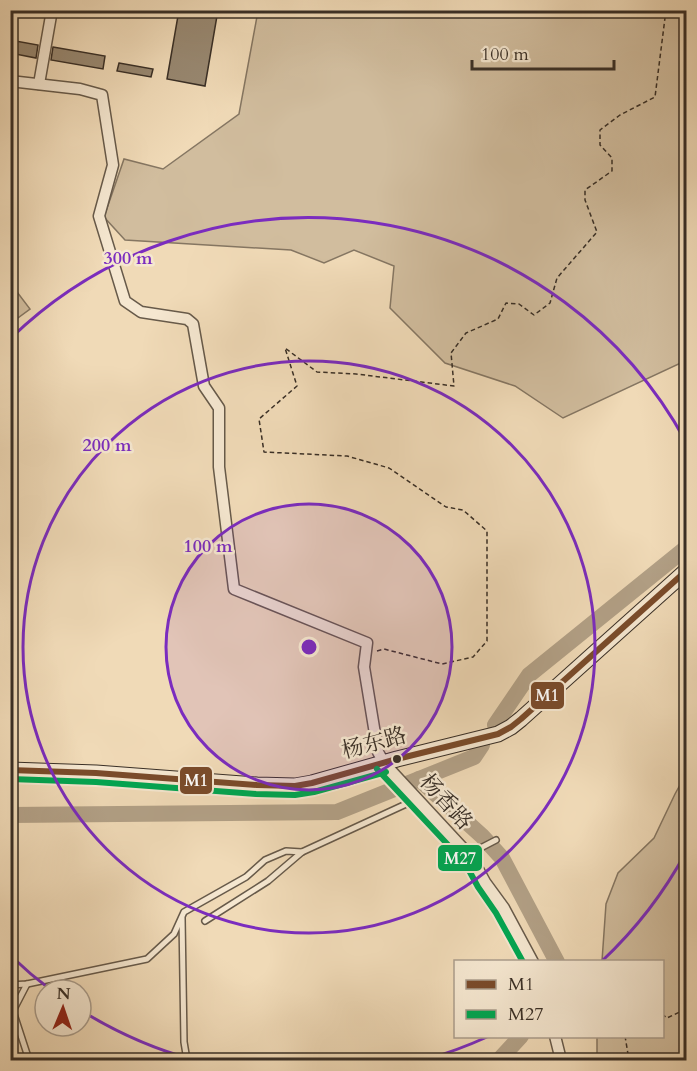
<svg xmlns="http://www.w3.org/2000/svg" width="697" height="1071" viewBox="0 0 697 1071" font-family="Cardo,'Noto Serif SC',serif">
<style>
.green{fill:#d1bd9e;stroke:#857662;stroke-width:1.5}
.lines{fill:none;stroke-linecap:round;stroke-linejoin:round}
.river{stroke:#b2a086;stroke-width:16}
.building{fill:#988871;stroke:#392f26;stroke-width:1.5}
.lane-casing{stroke:#675a4a;stroke-width:8}
.street-casing{stroke:#675a4a;stroke-width:13}
.secondary-casing{stroke:#392f26;stroke-width:17}
.path{stroke:#392f26;stroke-width:1.5;stroke-dasharray:4.5 3;stroke-linecap:butt}
.lane{stroke:#f5e7d0;stroke-width:5}
.street{stroke:#f5e7d0;stroke-width:10}
.secondary{stroke:#f5e7d0;stroke-width:15}
.bus-1-casing{stroke:#f5e7d0;stroke-width:10}
.bus-2-casing{stroke:#f5e7d0;stroke-width:10}
.bus-1{stroke:#7a4b2a;stroke-width:6}
.bus-2{stroke:#00a651;stroke-width:6}
.ring{fill:none;stroke:#7b2cbf;stroke-width:3}
.bus-dot{fill:#392f26;stroke:#f5e7d0;stroke-width:2}
.labels{text-anchor:middle;dominant-baseline:central;stroke-width:5;stroke-linejoin:round;paint-order:stroke}
.street-label{font-size:22px;fill:#392f26;stroke:#f5e7d0}
.centre{fill:#7b2cbf;stroke:#f5e7d0;stroke-width:3}
.ring-label{font-size:18px;text-anchor:middle;font-weight:bold;fill:#7b2cbf;stroke:#f5e7d0;stroke-width:5;stroke-linejoin:round;paint-order:stroke}
.line-badge{stroke:#f5e7d0;stroke-width:2}
.badge-label{font-size:16px;text-anchor:middle;font-weight:bold;fill:#fff}
</style>
<rect width="100%" height="100%" fill="#f0dab7"/>
<filter id="stains"><feTurbulence type="fractalNoise" baseFrequency=".00333" numOctaves="4"/><feColorMatrix values="0 0 0 0 .2 0 0 0 0 .09 0 0 0 0 .02 0 0 0 .5 -.17"/></filter>
<radialGradient id="worn" r=".72"><stop offset=".6" stop-color="#630" stop-opacity="0"/><stop offset="1" stop-color="#630" stop-opacity=".3"/></radialGradient>
<g class="green">
<polygon points="258,11 686,11 686,355 683,362 563,418 515,386 445,363 390,308 394,266 354,250 324,263 291,250 125,240 104,217 124,159 163,169 239,114"/>
<polygon points="11,284 30,309 11,323 10,323"/>
<polygon points="686,774 686,1060 597,1060 597,1037 662,1036 662,962 602,961 606,904 618,873 654,838 675,794"/>
</g>
<g class="lines">
<g class="river">
<polyline points="495,725 529,675 686,548"/>
<polyline points="419,779 482,836 502,858 557,962"/>
<polyline points="10,815 337,812 474,757 482,745"/>
<polyline points="499,1060 521,1036"/>
</g>
</g>
<g class="building">
<polygon points="179,10 218,10 205,86 167,79"/>
<polygon points="10,40 38,45 36,58 10,53"/>
<polygon points="53,47 105,56 103,69 51,60"/>
<polygon points="119,63 153,69 151,77 117,71"/>
</g>
<g class="lines">
<g class="lane-casing">
<g id="lane">
<polyline points="469,854 496,840"/>
<polyline points="182,918 184,1042 187,1060"/>
<polyline points="205,921 268,881 302,852 417,799"/>
<polyline points="27,984 13,1011 29,1060"/>
<polyline points="10,985 27,984 147,959 174,934 184,912 246,877 265,860 286,851 302,852"/>
</g>
</g>
<g class="street-casing">
<g id="street">
<polyline points="10,81 80,89 102,95 113,165 99,216 125,301 141,312 187,319 193,324 204,386 219,408 219,467 234,589 367,643 364,667 378,752 384,763 472,858 485,882 504,908 533,962"/>
<polyline points="39,84 52,10"/>
<polyline points="555,1036 561,1060"/>
</g>
</g>
<g class="secondary-casing">
<polyline id="secondary" points="10,770 96,773 257,785 295,786 312,783 397,759 498,734 511,727 521,719 686,571"/>
</g>
<g class="path">
<polyline points="377,651 384,649 442,664 473,657 487,641 487,531 463,510 446,507 389,468 347,456 264,452 259,419 297,386 285,348 317,372 356,374 454,386 451,353 466,333 498,319 506,303 519,304 534,315 550,303 557,278 597,232 585,200 585,190 612,171 612,158 600,145 600,130 620,115 655,97 666,10"/>
<polyline points="662,1014 667,1018 686,1009"/>
<polyline points="625,1036 629,1060"/>
<polyline points="586,1060 588,1057 600,1060"/>
</g>
<use href="#lane" class="lane"/>
<use href="#street" class="street"/>
<use href="#secondary" class="secondary"/>
<g class="bus-1-casing">
<polyline id="bus-1" points="10,770 96,773 257,785 295,786 312,783 397,759 498,734 511,727 521,719 686,571"/>
</g>
<g class="bus-2-casing">
<g id="bus-2">
<polyline points="377,769 465,863 478,887 496,913 523,962"/>
<polyline points="10,779 96,782 256,794 295,795 314,792 386,772"/>
</g>
</g>
<use href="#bus-1" class="bus-1"/>
<use href="#bus-2" class="bus-2"/>
</g>
<circle cx="309" cy="647" r="143" fill="#7b2cbf" fill-opacity=".12"/>
<g class="ring">
<circle cx="309" cy="647" r="143"/>
<circle cx="309" cy="647" r="286"/>
<path d="M686 852A429 429 0 0 1 602 961M487 1037A429 429 0 0 1 424 1060M194 1060A429 429 0 0 1 82 1011M51 990A429 429 0 0 1 11 956M11 338A429 429 0 0 1 686 442"/>
</g>
<circle class="bus-dot" cx="397" cy="759" r="5"/>
<g class="labels">
<g class="street-label">
<text transform="translate(374 743) rotate(-15)">杨东路</text>
<text transform="translate(446 802) rotate(48)">杨香路</text>
</g>
</g>
<circle cx="309" cy="647" r="9" class="centre"/>
<g class="ring-label">
<text x="128" y="264">300 m</text>
<text x="107" y="451">200 m</text>
<text x="208" y="552">100 m</text>
</g>
<g class="line-badge">
<rect x="530" y="681" width="35" height="29" rx="6" fill="#7a4b2a"/>
<rect x="179" y="766" width="34" height="29" rx="6" fill="#7a4b2a"/>
<rect x="437" y="844" width="46" height="28" rx="6" fill="#00a651"/>
</g>
<g class="badge-label">
<text x="547" y="701">M1</text>
<text x="196" y="786">M1</text>
<text x="460" y="864">M27</text>
</g>
<rect width="697" height="1071" fill="none" stroke="#f0dab7" stroke-width="36"/>
<rect x="12" y="12" width="673" height="1047" fill="none" stroke="#392f26" stroke-width="3"/>
<rect x="18" y="18" width="661" height="1035" fill="none" stroke="#392f26" stroke-width="1.5"/>
<rect x="454" y="960" width="210" height="78" fill="#f5e7d0" stroke="#aa9d8c" stroke-width="1.5"/>
<rect x="466" y="980" width="30" height="9" fill="#7a4b2a" stroke="#aa9d8c" stroke-width="1.5"/>
<text x="508" y="990" font-size="18" fill="#392f26">M1</text>
<rect x="466" y="1010" width="30" height="9" fill="#00a651" stroke="#aa9d8c" stroke-width="1.5"/>
<text x="508" y="1020" font-size="18" fill="#392f26">M27</text>
<g transform="translate(63 1008) rotate(2)"><circle r="28" fill="#f5e7d0" stroke="#aa9d8c" stroke-width="1.5"/>
<path d="M0-4.5L10 22L0 15L-10 22Z" fill="#8f2418"/>
<text y="-9" font-size="16" font-weight="bold" text-anchor="middle" fill="#392f26">N</text>
</g>
<path d="M472 60v9h142v-9" fill="none" stroke="#392f26" stroke-width="3"/>
<text x="481" y="60" font-size="18" fill="#392f26" stroke="#f5e7d0" stroke-width="4.5" paint-order="stroke">100 m</text>
<rect width="100%" height="100%" filter="url(#stains)"/>
<rect width="100%" height="100%" fill="url(#worn)"/>
</svg>
